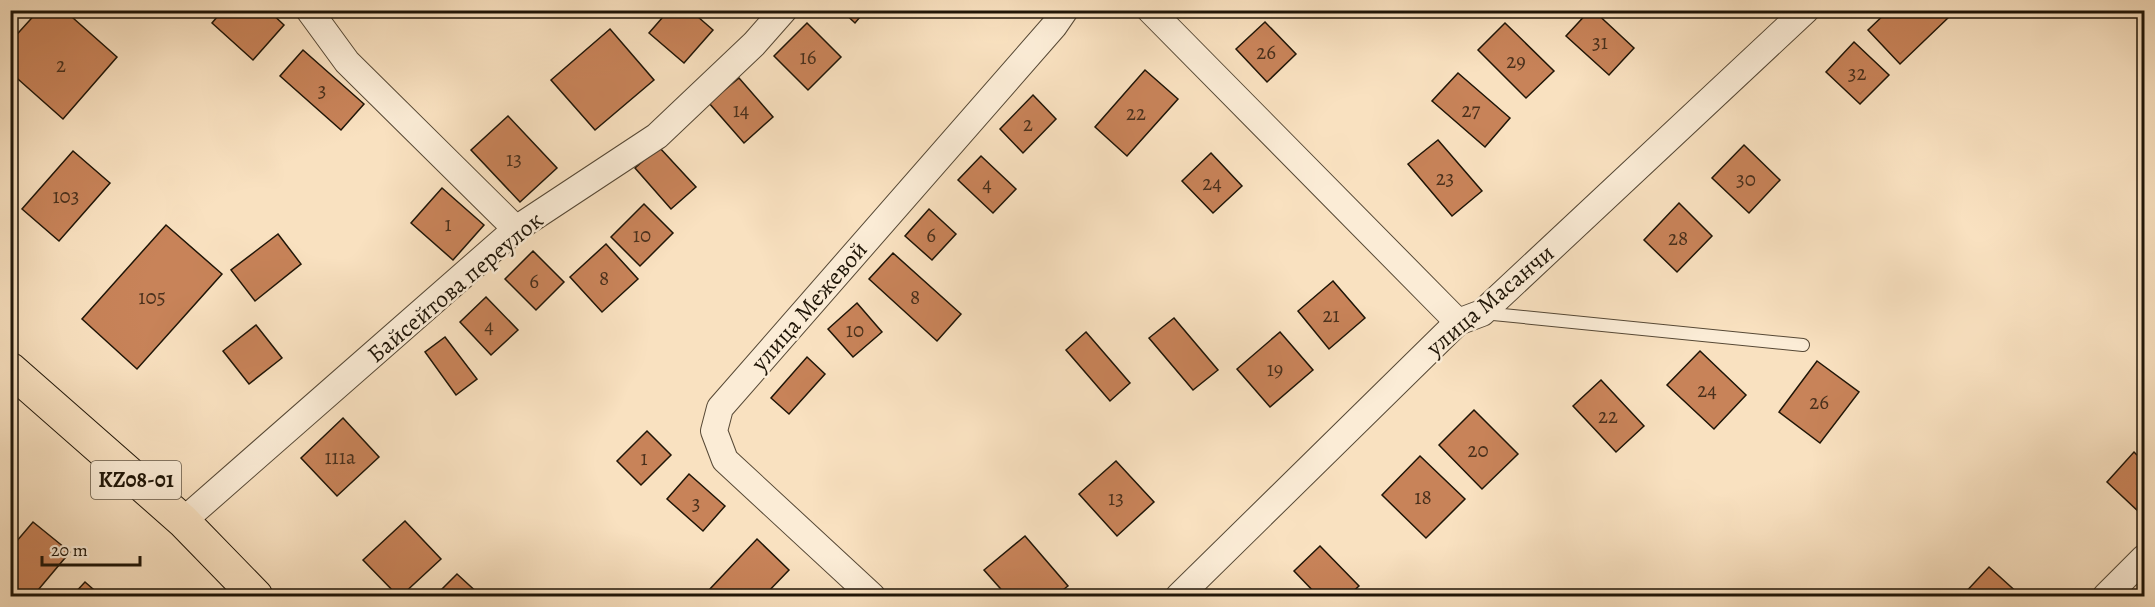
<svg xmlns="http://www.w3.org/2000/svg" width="2155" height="607" viewBox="0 0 2155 607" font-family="Alegreya,serif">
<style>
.building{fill:#c88359;stroke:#1f1507;stroke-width:1.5}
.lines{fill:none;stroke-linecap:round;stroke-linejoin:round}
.service-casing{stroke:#564835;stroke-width:14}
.minor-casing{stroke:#564835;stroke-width:28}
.primary-casing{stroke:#1f1507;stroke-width:35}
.service{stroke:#fbecd6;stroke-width:12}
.minor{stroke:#fbecd6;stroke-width:26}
.primary{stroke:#f9e1c0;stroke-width:33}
.labels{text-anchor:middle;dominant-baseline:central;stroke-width:5;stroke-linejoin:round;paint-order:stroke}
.number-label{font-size:21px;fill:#49301c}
.shield{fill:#fbecd6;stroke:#615645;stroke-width:1.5}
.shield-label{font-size:22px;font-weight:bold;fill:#1f1507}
.street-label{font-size:24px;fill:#1f1507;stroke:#fbecd6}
</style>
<rect width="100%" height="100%" fill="#f9e1c0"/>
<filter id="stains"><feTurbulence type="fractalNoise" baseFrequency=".00333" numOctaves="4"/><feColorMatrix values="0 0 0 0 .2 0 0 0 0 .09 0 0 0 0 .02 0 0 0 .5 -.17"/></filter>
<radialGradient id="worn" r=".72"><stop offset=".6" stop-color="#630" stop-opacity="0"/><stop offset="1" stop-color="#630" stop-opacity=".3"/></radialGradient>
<g class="building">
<polygon points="39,10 64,10 117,57 63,119 10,72 10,42"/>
<polygon points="223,10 268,10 284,25 253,60 212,23"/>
<polygon points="669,10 690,10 713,30 684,63 649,33"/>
<polygon points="841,10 866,10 855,23"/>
<polygon points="1590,10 1593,10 1634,48 1609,75 1566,36"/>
<polygon points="1889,10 1943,10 1949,17 1900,64 1868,30"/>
<polygon points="1265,22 1296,54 1267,82 1236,49"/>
<polygon points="807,23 841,57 808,90 774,56"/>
<polygon points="1505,23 1554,71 1526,98 1478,50"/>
<polygon points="610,29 654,80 595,130 551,80"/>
<polygon points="1854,42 1889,75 1860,104 1826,72"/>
<polygon points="303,50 364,104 341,130 280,76"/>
<polygon points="1145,70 1178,99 1127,156 1095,127"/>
<polygon points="1458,73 1510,118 1485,147 1432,101"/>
<polygon points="739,78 773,117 744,143 709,103"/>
<polygon points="1033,95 1056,119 1023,153 1000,129"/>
<polygon points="508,116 557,168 520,202 471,150"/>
<polygon points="1438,140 1482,191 1452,216 1408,164"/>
<polygon points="1744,145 1780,180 1749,213 1712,178"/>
<polygon points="659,147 696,187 671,209 635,168"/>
<polygon points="73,151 110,183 59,241 22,209"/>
<polygon points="1211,153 1242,186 1213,213 1182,181"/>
<polygon points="981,156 1016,189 993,213 958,180"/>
<polygon points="442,188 484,225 453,260 411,223"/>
<polygon points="1679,203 1712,236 1677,272 1644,240"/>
<polygon points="644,204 673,233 640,266 611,237"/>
<polygon points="929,209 956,234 932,260 905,236"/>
<polygon points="166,225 222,274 137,369 82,319"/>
<polygon points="278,234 301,264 255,301 231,270"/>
<polygon points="606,244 638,279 602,312 570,277"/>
<polygon points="533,251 564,282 536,310 505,279"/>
<polygon points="893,253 961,314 937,341 869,279"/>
<polygon points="1333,281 1365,318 1329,349 1298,311"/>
<polygon points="486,297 518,330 491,355 460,322"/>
<polygon points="857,303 882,332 853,357 828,329"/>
<polygon points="1174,318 1218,370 1193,390 1149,338"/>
<polygon points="256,325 282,358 249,384 223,351"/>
<polygon points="1086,332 1130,383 1110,401 1066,350"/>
<polygon points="1280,332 1313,370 1270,407 1237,369"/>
<polygon points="445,337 477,379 456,395 425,352"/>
<polygon points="1700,351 1746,395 1714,429 1667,385"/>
<polygon points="807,357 825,374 789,414 771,398"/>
<polygon points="1817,361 1859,392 1820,443 1779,412"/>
<polygon points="1601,380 1644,426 1616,452 1573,406"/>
<polygon points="1474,410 1518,454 1482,489 1439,445"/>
<polygon points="343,418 379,457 337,496 301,458"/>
<polygon points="647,431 671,455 641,485 617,461"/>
<polygon points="2134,452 2144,462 2144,508 2140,513 2107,482"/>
<polygon points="1420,456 1465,499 1426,538 1382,495"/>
<polygon points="1116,461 1154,502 1117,536 1079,494"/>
<polygon points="689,474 725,506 703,531 667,499"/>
<polygon points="405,521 441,559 401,596 398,596 363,560"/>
<polygon points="33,522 70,552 33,596 19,596 10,590 10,549"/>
<polygon points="1025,536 1068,586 1055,596 1007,596 984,570"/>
<polygon points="757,539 789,570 764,596 716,596 709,590"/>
<polygon points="1320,546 1359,586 1348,596 1318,596 1294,571"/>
<polygon points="1989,567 2021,596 1962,596"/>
<polygon points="457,574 481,596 435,596"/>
<polygon points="85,582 101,596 72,596"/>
</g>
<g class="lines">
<g class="service-casing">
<polyline id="service" points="1483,313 1803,345"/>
</g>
<g class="minor-casing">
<g id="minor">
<polyline points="309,10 347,62 516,229"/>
<polyline points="1150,10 1458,322"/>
<polyline points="183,521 516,229 657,136 754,44 784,10"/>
<polyline points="872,596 725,460 714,431 720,408 1054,26 1065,10"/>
<polyline points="1179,596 1458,322 1482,313 1806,10"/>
<polyline points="2106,596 2144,558"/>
</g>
</g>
<g class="primary-casing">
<polyline id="primary" points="10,369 183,521 256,596"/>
</g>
<use href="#service" class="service"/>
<use href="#minor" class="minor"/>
<use href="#primary" class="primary"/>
</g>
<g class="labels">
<g class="number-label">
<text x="1600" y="42">31</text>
<text x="1266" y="52">26</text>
<text x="808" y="57">16</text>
<text x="1516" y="61">29</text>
<text x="61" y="65">2</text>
<text x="1857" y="73">32</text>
<text x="322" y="90">3</text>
<text x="741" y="110">14</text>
<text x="1471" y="110">27</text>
<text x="1136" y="113">22</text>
<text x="1028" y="124">2</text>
<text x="514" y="159">13</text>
<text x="1445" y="178">23</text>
<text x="1746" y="179">30</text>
<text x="1212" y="183">24</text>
<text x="987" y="184">4</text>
<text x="66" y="196">103</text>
<text x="448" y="224">1</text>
<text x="642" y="235">10</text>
<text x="931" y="235">6</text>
<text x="1678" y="238">28</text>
<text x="604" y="278">8</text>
<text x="534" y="281">6</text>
<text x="152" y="297">105</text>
<text x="915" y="297">8</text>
<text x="1331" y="315">21</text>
<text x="489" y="326">4</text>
<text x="855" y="330">10</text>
<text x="1275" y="369">19</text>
<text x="1707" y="390">24</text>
<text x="1819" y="402">26</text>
<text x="1608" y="416">22</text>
<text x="1478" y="450">20</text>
<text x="340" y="457">111а</text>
<text x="644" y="458">1</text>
<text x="1423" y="497">18</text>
<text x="1116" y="498">13</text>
<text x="696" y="503">3</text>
</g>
<rect class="shield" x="91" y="461" width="90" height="38" rx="4.5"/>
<g class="shield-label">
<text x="136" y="480">KZ08-01</text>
</g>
<g class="street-label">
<text transform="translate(455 287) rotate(-40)">Байсейтова переулок</text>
<text transform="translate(1490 300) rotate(-40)">улица Масанчи</text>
<text transform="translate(809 306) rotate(-49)">улица Межевой</text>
</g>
</g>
<rect width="2155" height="607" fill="none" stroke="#f9e1c0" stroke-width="36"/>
<rect x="12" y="12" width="2131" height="583" fill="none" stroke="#1f1507" stroke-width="3"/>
<rect x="18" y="18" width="2119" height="571" fill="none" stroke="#1f1507" stroke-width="1.5"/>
<path d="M42 556v9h98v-9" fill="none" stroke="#1f1507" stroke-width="3"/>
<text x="51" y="556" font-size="18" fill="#1f1507" stroke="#fbecd6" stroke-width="4.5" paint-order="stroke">20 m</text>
<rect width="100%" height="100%" filter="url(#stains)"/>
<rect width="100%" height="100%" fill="url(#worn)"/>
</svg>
